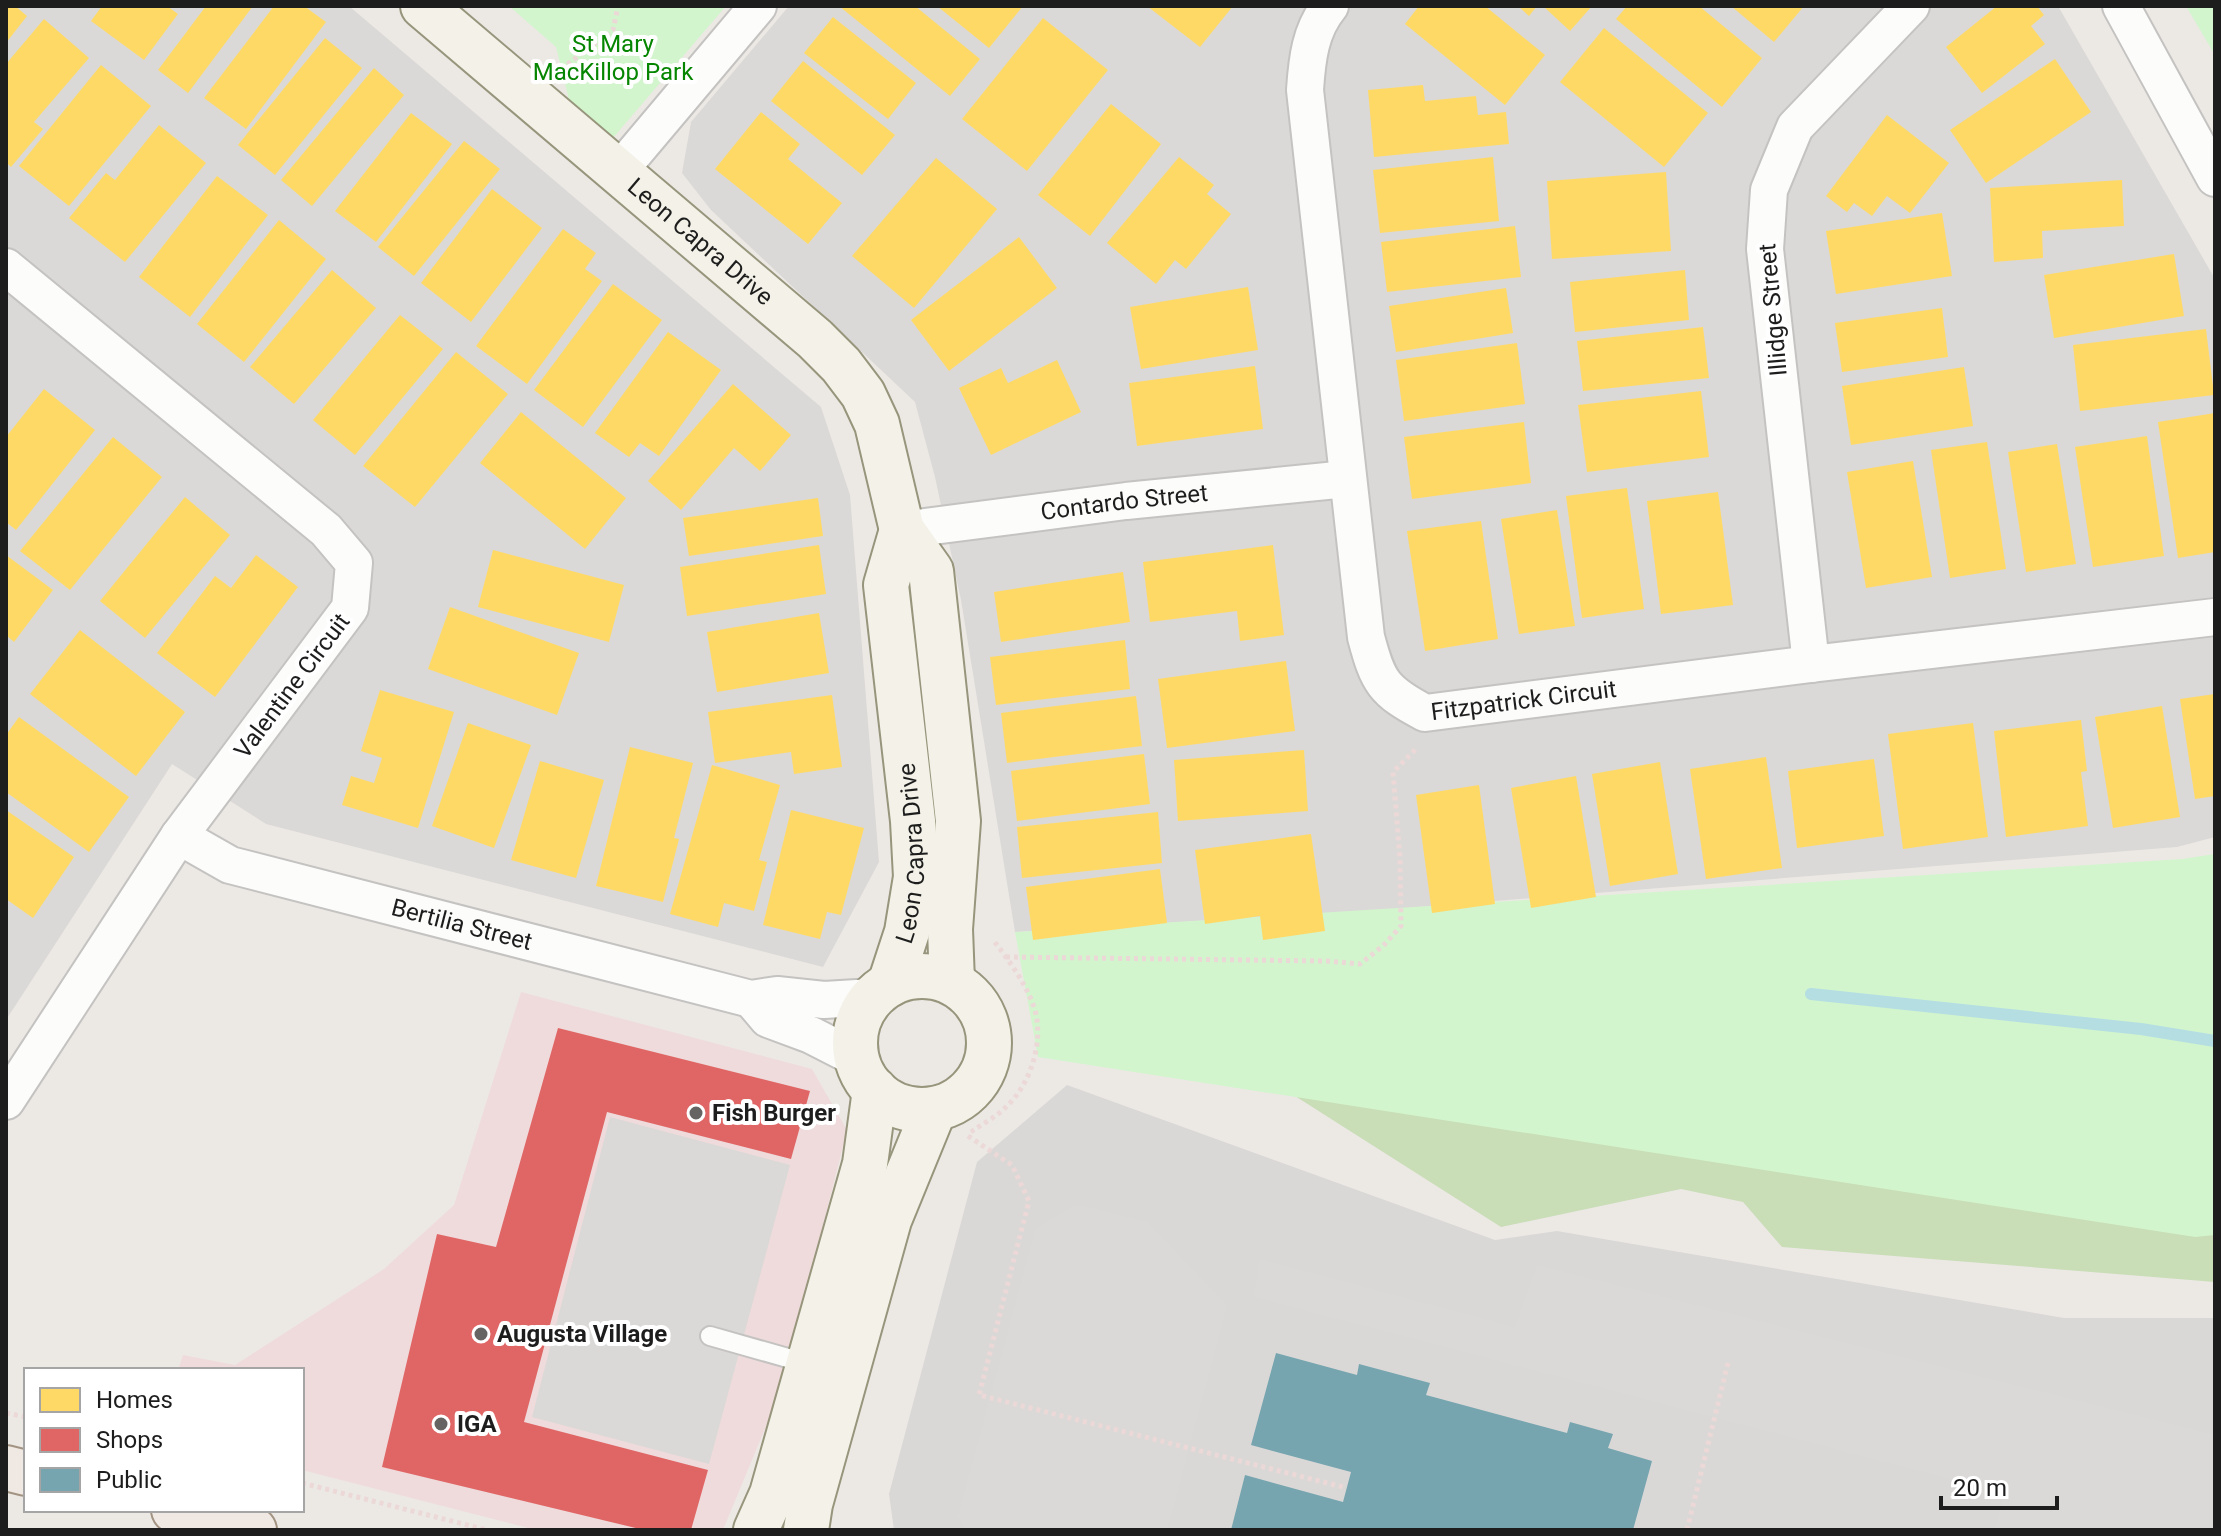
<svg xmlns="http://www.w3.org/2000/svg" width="2221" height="1536" viewBox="0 0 2221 1536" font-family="Roboto,sans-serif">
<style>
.residential{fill:#dbd9d7}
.commercial{fill:#efdbdb}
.religious{fill:#dad8d7}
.forest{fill:#c9ddb7}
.park{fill:#d2f5cd}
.parking{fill:#dad9d7}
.homes{fill:#ffd966}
.shops{fill:#e06666}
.public{fill:#76a5af}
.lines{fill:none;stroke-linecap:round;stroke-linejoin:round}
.stream{stroke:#b5dee3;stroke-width:12}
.lane-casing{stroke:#c4c3c1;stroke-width:22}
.street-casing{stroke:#c4c3c1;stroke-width:40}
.secondary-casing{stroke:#97957c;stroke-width:48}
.primary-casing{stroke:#a29382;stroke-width:48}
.path{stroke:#ebd8d7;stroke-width:5;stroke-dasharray:4 4;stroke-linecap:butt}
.lane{stroke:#fcfcfb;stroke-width:18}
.street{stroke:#fcfcfb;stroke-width:36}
.secondary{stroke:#f4f2e8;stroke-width:44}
.primary{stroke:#f0e9e3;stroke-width:44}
.poi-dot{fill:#656463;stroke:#fff;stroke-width:3}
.labels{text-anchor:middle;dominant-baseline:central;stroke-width:8;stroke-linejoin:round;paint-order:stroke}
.park-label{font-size:24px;fill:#068501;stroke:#fff}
.street-label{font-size:24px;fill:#1d1d1d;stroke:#fff}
.poi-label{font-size:24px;font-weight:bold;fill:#1d1d1d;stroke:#fff;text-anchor:start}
</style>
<rect width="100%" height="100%" fill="#ece9e5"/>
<g class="residential">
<polygon points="6,6 349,6 821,407 850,495 879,862 823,967 266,824 172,764 6,1020"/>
<polygon points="789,6 2058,6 2215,279 2215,837 2177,847 1394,909 1015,932 961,600 935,477 915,402 711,210 682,173 691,122"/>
</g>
<polygon class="commercial" points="521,992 812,1069 847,1130 783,1385 723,1530 536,1530 302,1470 302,1370 178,1370 183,1355 235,1365 384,1269 454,1205"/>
<polygon class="religious" points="1067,1085 1495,1240 1557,1231 2064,1318 2215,1318 2215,1530 894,1530 889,1494 977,1162"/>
<polygon class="forest" points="2215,946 2215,1282 1782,1247 1743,1202 1681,1189 1501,1227 1295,1096"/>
<g class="park">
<polygon points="509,6 726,6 612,139 571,108 556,47"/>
<polygon points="2186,6 2215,6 2215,55"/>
<polygon points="2215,854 2215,1235 2195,1237 1038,1057 1015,932 2182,859"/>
</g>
<g class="parking">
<polygon points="610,1117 790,1165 709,1464 532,1417"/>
<polygon points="1076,1204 1147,1222 1227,1305 1167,1530 966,1530 958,1517 1036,1228"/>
<polygon points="1260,1259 1515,1327 1537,1265 2215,1435 2215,1530 1995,1530 2004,1493 1254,1297"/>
</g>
<g class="homes">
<polygon points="6,6 15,6 27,16 6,43"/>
<polygon points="102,6 167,6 178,14 144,60 91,21"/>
<polygon points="206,6 253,6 188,93 158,70"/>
<polygon points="274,6 304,6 326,22 246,129 204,98"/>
<polygon points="839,6 915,6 980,59 950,96"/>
<polygon points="937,6 1023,6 989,48"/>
<polygon points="1147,6 1233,6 1200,47"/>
<polygon points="1419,6 1485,6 1545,55 1505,105 1405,24"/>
<polygon points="1518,6 1537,6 1529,16"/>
<polygon points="1543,6 1592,6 1570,31"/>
<polygon points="1627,6 1699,6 1762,58 1722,107 1616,19"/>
<polygon points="1731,6 1804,6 1774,42"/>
<polygon points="1997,6 2037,6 2044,15 2031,26 2045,44 1982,93 1946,47"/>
<polygon points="833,17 916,83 888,119 804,53"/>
<polygon points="1043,18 1108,70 1027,171 962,119"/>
<polygon points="44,19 89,58 34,122 43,129 11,167 6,162 6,64"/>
<polygon points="1604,28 1708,113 1664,167 1560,82"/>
<polygon points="325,38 362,68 275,175 238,145"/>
<polygon points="2055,59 2091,112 1986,183 1950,130"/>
<polygon points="803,61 895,135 862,175 771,101"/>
<polygon points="101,65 151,106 69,206 19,166"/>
<polygon points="374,68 404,95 312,206 281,180"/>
<polygon points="1423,85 1425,101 1476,96 1478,115 1506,112 1509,144 1374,157 1368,90"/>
<polygon points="1111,104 1161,144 1090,236 1038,195"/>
<polygon points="761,112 800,144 788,159 842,203 808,244 715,169"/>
<polygon points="411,113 452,144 376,242 335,211"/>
<polygon points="1887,115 1949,163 1910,213 1887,196 1872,216 1854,203 1847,212 1826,196"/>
<polygon points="159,125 206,163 125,262 69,218 106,173 115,180"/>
<polygon points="464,141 500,169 414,276 378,247"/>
<polygon points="1179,157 1214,185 1207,194 1231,214 1186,269 1175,260 1156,284 1107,243"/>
<polygon points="1493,157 1499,221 1380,233 1373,170"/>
<polygon points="936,158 997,209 914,308 852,256"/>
<polygon points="1666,172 1671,251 1552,259 1547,181"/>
<polygon points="217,176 268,215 190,317 139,277"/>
<polygon points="2122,180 2124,226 2042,231 2043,258 1994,262 1990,188"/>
<polygon points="492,189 542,228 471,322 421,283"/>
<polygon points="1942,213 1952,276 1836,294 1826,231"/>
<polygon points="279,220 326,259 244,362 197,324"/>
<polygon points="1515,226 1521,277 1387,292 1381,242"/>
<polygon points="563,229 596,253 585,269 602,281 527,384 476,346"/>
<polygon points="1019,237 1057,288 949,371 911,320"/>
<polygon points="2174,254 2184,316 2054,338 2044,275"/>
<polygon points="332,270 376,308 294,404 250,367"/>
<polygon points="1685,270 1689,320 1575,332 1570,282"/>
<polygon points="613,284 662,320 583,427 534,390"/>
<polygon points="1248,287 1258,350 1141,369 1130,307"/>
<polygon points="1506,288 1513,333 1396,352 1389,306"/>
<polygon points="1942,308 1948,357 1842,372 1835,323"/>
<polygon points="400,315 443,349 355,455 313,420"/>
<polygon points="1703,327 1709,378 1583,391 1577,341"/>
<polygon points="2206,329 2214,395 2080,411 2073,345"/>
<polygon points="668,332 721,370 659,456 640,443 629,457 595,433"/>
<polygon points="1517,343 1525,404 1404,421 1396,360"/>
<polygon points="456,352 508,394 415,507 363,466"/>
<polygon points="1057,360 1081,412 991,455 959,388 1001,368 1008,383"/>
<polygon points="1255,366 1263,429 1137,446 1129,383"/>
<polygon points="1964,367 1973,426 1851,445 1842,386"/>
<polygon points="733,384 791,435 760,471 734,448 681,510 648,481"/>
<polygon points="44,389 95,430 16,530 6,522 6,437"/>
<polygon points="1701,391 1709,457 1587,472 1578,405"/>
<polygon points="521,412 626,498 585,549 480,463"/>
<polygon points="2215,413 2215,552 2178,558 2158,422"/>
<polygon points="1524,422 1531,483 1412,499 1404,437"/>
<polygon points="2147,436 2164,556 2093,567 2075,447"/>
<polygon points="113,437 162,477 70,590 20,551"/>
<polygon points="1987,442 2006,569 1950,578 1931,450"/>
<polygon points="2057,444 2076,564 2026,572 2008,452"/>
<polygon points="1913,461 1932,577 1866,588 1847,472"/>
<polygon points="1627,488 1644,609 1582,618 1566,496"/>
<polygon points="1718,492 1733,605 1661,614 1647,501"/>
<polygon points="185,497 230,535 145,638 100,601"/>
<polygon points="818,498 823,536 689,556 683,518"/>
<polygon points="1557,510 1575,626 1519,634 1501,519"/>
<polygon points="1481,521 1498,639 1425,651 1407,531"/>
<polygon points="819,545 826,594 687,616 680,567"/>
<polygon points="1273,545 1284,635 1240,641 1237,611 1150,622 1143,562"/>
<polygon points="493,550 624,585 609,642 478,607"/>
<polygon points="6,555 53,590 14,642 6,635"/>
<polygon points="256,555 298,587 215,697 157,653 215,576 231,588"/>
<polygon points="1123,572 1130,622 1001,642 994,592"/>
<polygon points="450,607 579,653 557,715 428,669"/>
<polygon points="819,613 829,673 717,692 707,632"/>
<polygon points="80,630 185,712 136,776 30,694"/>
<polygon points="1125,640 1130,689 996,705 990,657"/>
<polygon points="1286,661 1295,731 1167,748 1158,679"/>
<polygon points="380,690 454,712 418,828 342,805 351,776 374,783 382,758 361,751"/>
<polygon points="2215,694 2215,796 2195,799 2180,699"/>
<polygon points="832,695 842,767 794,774 791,752 715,763 708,712"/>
<polygon points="1136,696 1142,746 1007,763 1001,713"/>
<polygon points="2162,706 2180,817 2113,828 2095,717"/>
<polygon points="19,717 129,797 89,852 6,792 6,735"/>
<polygon points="2081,720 2087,771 2081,772 2088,826 2006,837 1994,731"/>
<polygon points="468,723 531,745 494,848 432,826"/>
<polygon points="1973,723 1988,837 1903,849 1888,734"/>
<polygon points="630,747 693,763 674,838 679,839 663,902 596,886"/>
<polygon points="1304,750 1308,811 1178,821 1174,760"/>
<polygon points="1144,754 1150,804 1017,821 1011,771"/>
<polygon points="1766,757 1782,868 1706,879 1690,769"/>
<polygon points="1874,759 1884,836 1797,848 1788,771"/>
<polygon points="540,761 604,780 576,878 511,860"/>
<polygon points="1660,762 1678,874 1610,886 1592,774"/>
<polygon points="712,765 780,785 759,860 767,862 754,911 724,903 718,927 670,914"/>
<polygon points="1576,776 1596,897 1531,908 1511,788"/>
<polygon points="1479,785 1495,904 1432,913 1416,795"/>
<polygon points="6,810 74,857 33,918 6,899"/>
<polygon points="791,810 864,828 841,915 827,912 820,939 763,925"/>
<polygon points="1158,812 1162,863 1022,878 1017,827"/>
<polygon points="1311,834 1325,931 1263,940 1260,916 1205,924 1195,850"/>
<polygon points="1160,869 1167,923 1033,940 1026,887"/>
</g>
<polygon class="shops" points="558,1028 810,1091 791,1159 607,1112 524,1422 708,1470 691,1530 644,1530 382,1467 437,1234 496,1247"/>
<polygon class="public" points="1276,1353 1357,1375 1359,1364 1430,1383 1426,1395 1567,1433 1570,1422 1613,1434 1608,1448 1652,1461 1633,1530 1595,1528 1594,1530 1231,1530 1245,1475 1343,1502 1351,1472 1251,1445"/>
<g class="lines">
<polyline class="stream" points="1811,994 2141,1029 2215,1041"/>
<g class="lane-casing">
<polyline id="lane" points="710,1336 809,1364"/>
</g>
<g class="street-casing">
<g id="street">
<path id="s1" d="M1330,6C1310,30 1307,60 1305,90L1366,637C1378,682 1383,691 1425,713L1811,664L2215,617"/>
<polyline points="2121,6 2215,178"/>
<polyline points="619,171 758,6"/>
<polyline points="6,267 326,530 354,563 350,608 179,836 6,1101"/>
<path id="s2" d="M902,530L1126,501L1347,479"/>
<polyline points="1811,664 1765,249 1769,190 1795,127 1911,6"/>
<path id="s3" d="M179,836L230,865L751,999L777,995L824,1000L874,997"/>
<polyline points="751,999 768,1019 811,1035 856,1058"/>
</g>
</g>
<g class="secondary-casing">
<g id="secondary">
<path id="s4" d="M423,6L815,339L841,365L863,394L877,424L902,530L931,571L958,821L950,929L952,982"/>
<circle cx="922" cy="1043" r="67"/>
<path id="s5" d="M890,984L907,932L916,877L913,821L886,585L902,530"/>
<polyline points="756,1530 772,1494 865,1164 875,1090"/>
<polyline points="806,1530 810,1504 889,1220 934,1110"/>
</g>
</g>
<g class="primary-casing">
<g id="primary">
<polyline points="6,1468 26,1473"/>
<polyline points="174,1510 254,1530"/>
</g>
</g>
<g class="path">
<polyline points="561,69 613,30 618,6"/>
<polyline points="1006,957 1327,961 1360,964 1383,946 1401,926 1400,859 1393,772 1416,749"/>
<path d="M971,1132C982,1124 996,1117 1006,1107C1030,1085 1044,1043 1035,1010C1027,985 1010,962 994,941"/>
<polyline points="968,1136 1012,1165 1029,1201 979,1395 1343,1487"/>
<polyline points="6,1413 26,1417"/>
<polyline points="302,1483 487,1530"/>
<polyline points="1687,1530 1728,1363"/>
</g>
<use href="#lane" class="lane"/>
<use href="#street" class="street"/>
<use href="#secondary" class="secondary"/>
<use href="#primary" class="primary"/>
</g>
<g class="poi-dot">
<circle cx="696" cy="1113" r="8"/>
<circle cx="481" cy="1334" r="8"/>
<circle cx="441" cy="1424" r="8"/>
</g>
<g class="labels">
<g class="park-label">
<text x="613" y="44">St Mary<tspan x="613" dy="28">MacKillop Park</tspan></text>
</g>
<g class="street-label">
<text stroke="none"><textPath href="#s4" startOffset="364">Leon Capra Drive</textPath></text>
<text transform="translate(1773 310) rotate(-95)">Illidge Street</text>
<text stroke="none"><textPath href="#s2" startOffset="224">Contardo Street</textPath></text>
<text transform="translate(292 686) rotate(-53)">Valentine Circuit</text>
<text stroke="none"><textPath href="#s1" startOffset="840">Fitzpatrick Circuit</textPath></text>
<text stroke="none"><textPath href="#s5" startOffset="134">Leon Capra Drive</textPath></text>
<text stroke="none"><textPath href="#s3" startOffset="298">Bertilia Street</textPath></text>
</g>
<g class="poi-label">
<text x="712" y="1113">Fish Burger</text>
<text x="497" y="1334">Augusta Village</text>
<text x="457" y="1424">IGA</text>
</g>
</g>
<rect width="2221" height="1536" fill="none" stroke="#1d1d1d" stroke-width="16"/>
<rect x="24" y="1368" width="280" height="144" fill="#ffffff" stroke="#a5a5a5" stroke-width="2"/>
<rect x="40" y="1388" width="40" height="24" fill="#ffd966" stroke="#a5a5a5" stroke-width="2"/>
<text x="96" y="1408" font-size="24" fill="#1d1d1d">Homes</text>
<rect x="40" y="1428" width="40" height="24" fill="#e06666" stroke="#a5a5a5" stroke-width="2"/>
<text x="96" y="1448" font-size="24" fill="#1d1d1d">Shops</text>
<rect x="40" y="1468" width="40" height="24" fill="#76a5af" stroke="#a5a5a5" stroke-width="2"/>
<text x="96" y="1488" font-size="24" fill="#1d1d1d">Public</text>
<path d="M1941 1496v12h116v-12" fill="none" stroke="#1d1d1d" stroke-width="4"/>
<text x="1953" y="1496" font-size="24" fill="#1d1d1d" stroke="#ffffff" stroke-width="6" paint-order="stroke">20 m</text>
</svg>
